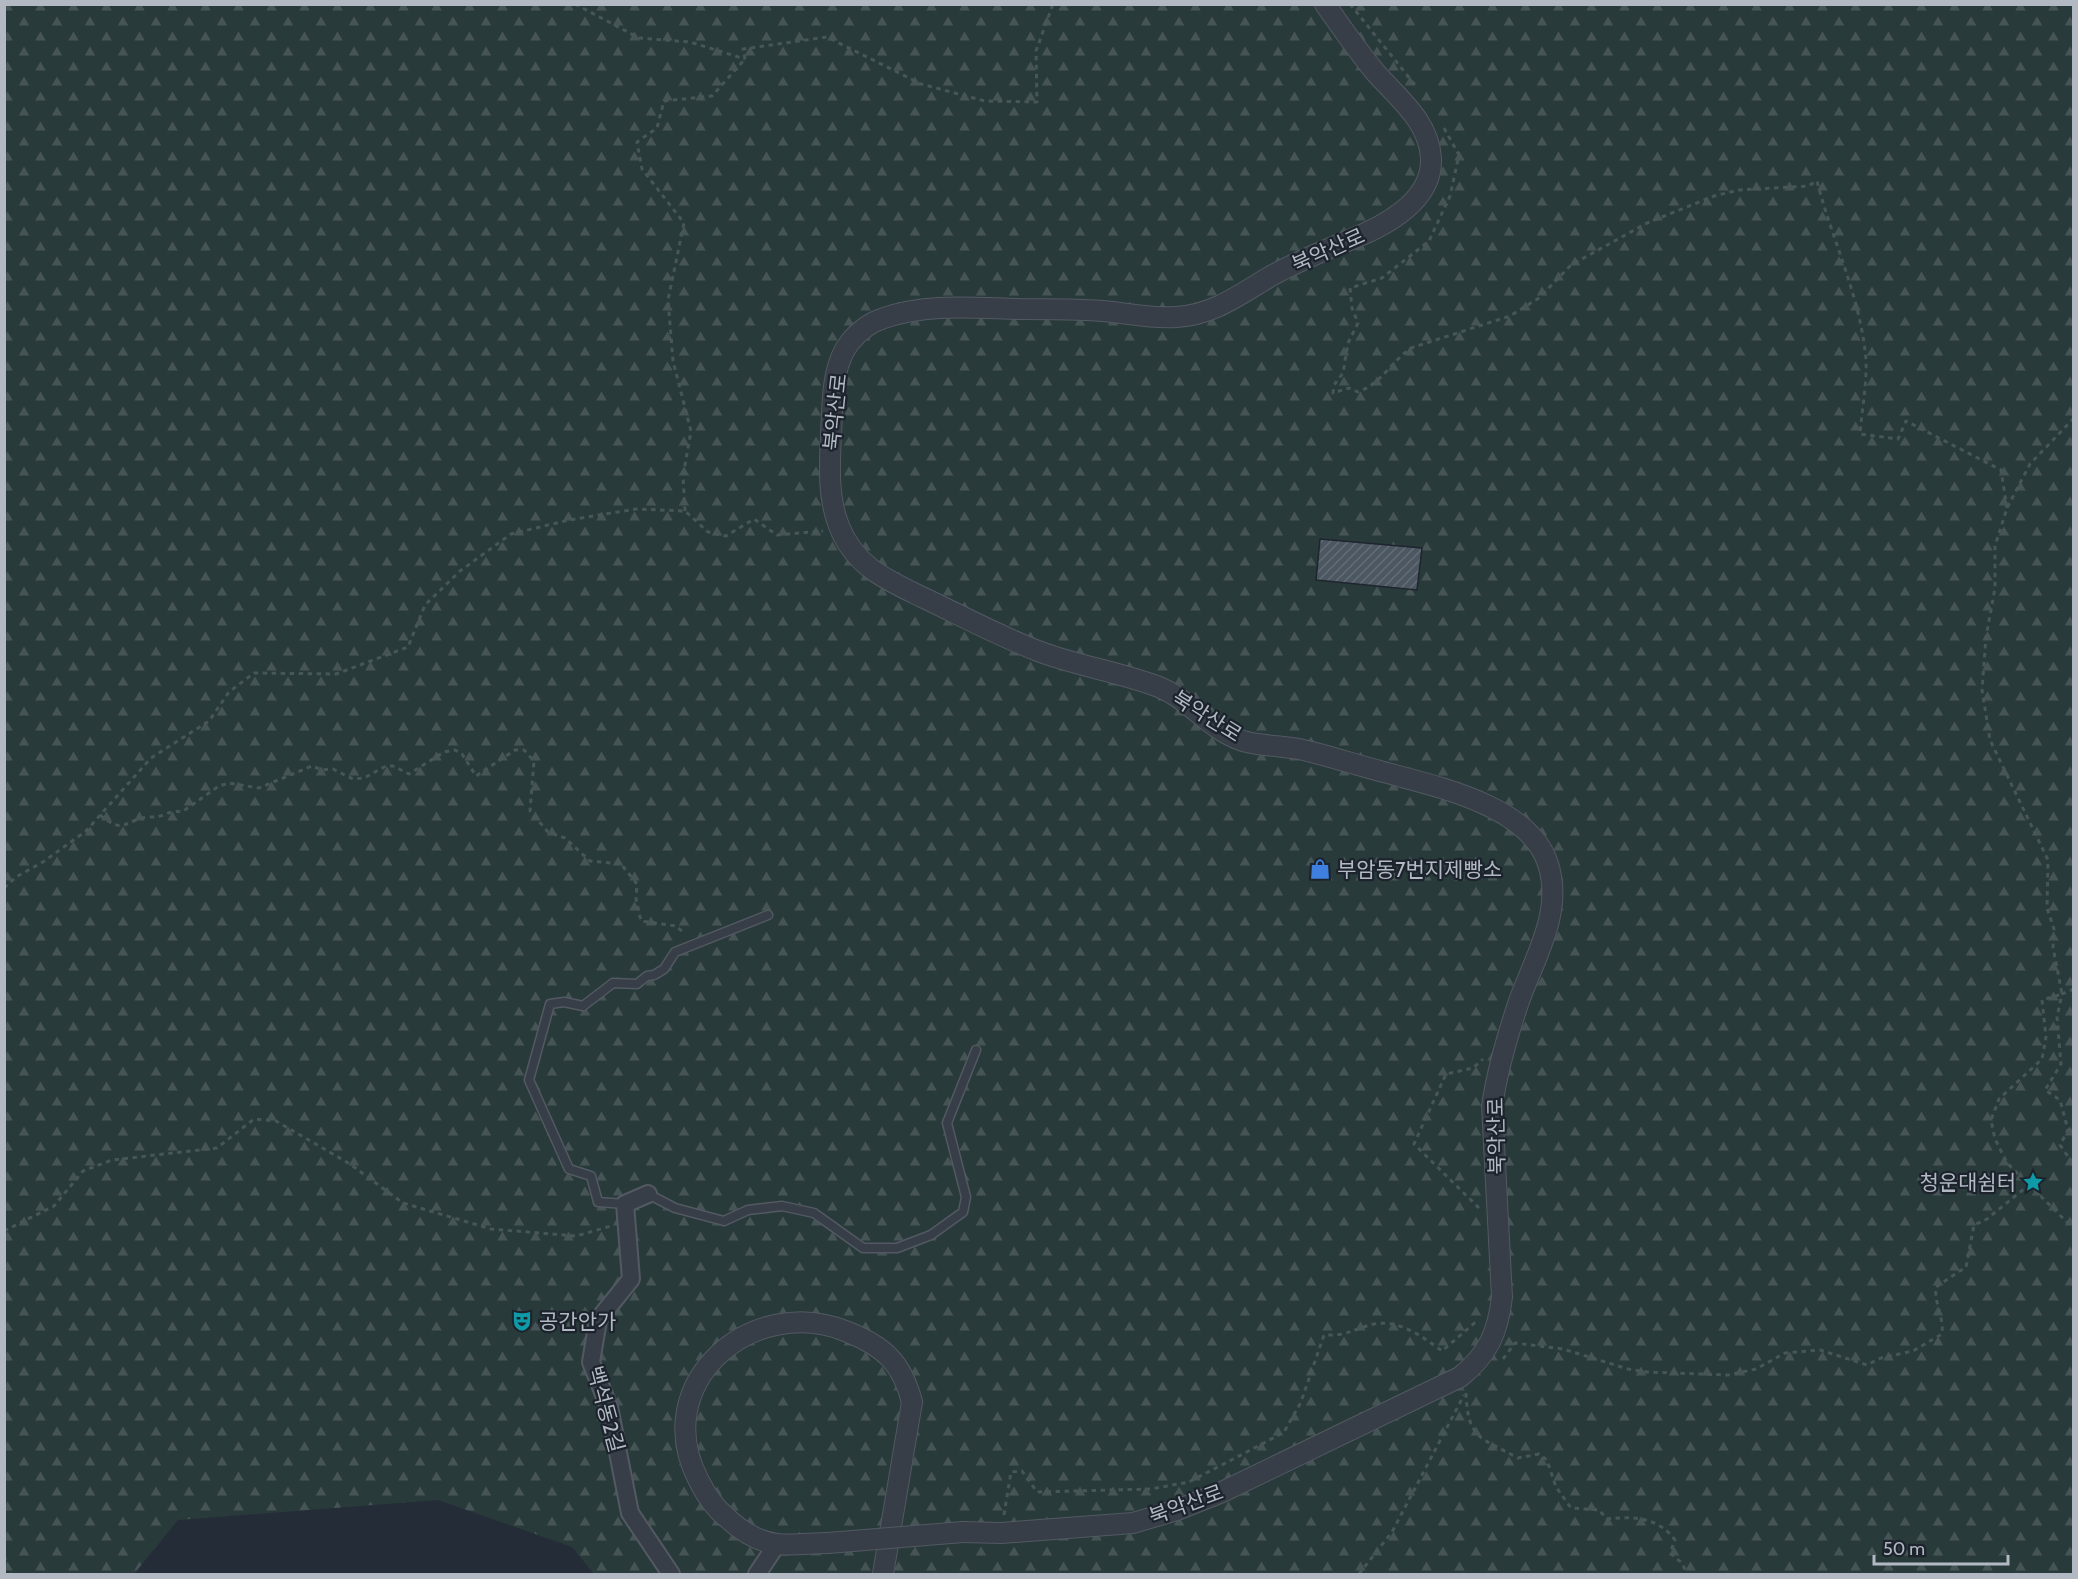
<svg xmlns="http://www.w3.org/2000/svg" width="2078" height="1579" viewBox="0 0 2078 1579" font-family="Cabin,'Noto Sans KR',sans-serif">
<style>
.forest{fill:url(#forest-firs)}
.building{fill:url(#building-hatch);stroke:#1e252e;stroke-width:1.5}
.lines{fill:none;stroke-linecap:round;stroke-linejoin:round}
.service-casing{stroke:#525962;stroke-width:11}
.minor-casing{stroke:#525962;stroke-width:20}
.tertiary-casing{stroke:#525962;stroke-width:22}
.path{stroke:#475759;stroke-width:3;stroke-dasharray:4.5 4.5;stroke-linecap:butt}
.service{stroke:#373e47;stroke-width:8}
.minor{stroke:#373e47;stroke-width:16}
.tertiary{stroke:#373e47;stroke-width:20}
.tertiary-bridge-casing{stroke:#525962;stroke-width:22;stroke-linecap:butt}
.tertiary-bridge{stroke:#373e47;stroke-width:20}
.labels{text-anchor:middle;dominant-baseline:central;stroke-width:4.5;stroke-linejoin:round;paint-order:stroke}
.street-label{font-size:21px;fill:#b2b9c3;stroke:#1c232c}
.poi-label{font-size:21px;fill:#b2b9c3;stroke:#1c232c;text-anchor:start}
</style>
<defs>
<pattern id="forest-firs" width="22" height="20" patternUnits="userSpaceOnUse" patternTransform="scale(1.5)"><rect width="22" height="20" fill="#293a3a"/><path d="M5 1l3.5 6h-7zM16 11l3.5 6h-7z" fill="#465455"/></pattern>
<pattern id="building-hatch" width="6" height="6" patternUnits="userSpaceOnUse" patternTransform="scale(1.5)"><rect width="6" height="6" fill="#4c5762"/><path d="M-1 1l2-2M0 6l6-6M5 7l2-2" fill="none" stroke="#636d77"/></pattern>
</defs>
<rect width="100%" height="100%" fill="#242c37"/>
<polygon class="forest" points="5,5 2073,5 2073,1574 594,1574 572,1547 438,1500 178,1520 134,1574 5,1574"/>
<polygon class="building" points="1320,539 1422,548 1417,590 1316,580"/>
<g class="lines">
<g class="service-casing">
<g id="service">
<polyline points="648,1194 675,1208 724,1221 748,1210 782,1206 814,1213 863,1248 897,1248 931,1235 963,1212 966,1197 947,1123 976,1050"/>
<polyline points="625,1204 598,1202 591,1176 569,1169 529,1080 550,1004 564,1002 583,1006 613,983 637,984 647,976 654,975 664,969 675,952 768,915"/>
</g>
</g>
<g class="minor-casing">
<g id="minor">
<polyline points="648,1194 625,1204 631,1279 598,1320 591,1362 609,1407 630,1513 671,1574"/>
<polyline points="757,1574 777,1544"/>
</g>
</g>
<g class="tertiary-casing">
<g id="tertiary">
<path d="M963,1532L1001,1533L1133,1523L1177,1510L1220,1493L1460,1377C1488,1355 1498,1332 1502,1297L1492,1106C1497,1072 1507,1037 1518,1004C1533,960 1564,913 1548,864C1529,804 1433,786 1380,771C1353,764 1326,755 1299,749C1282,746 1264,746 1247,742C1213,734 1191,700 1159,687C1120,672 1077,666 1038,651C999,636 962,616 924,598C887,580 855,567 839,526C825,491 831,449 832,412C833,389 835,361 850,342C859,331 871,322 884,318C926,303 975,308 1019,309C1047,309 1075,309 1103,311C1127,313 1153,319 1176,317C1214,315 1240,294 1271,276C1296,262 1321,252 1347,241C1381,228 1433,202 1431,158C1429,121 1397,97 1375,72C1357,50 1341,27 1325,4"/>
<path d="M828,1543C811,1543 793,1546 777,1544C758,1542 740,1530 726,1517C714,1507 706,1495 699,1481C647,1383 753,1292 848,1332C885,1347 902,1363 912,1402L883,1574"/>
</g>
</g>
<g class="path">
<polyline points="575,4 639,38 690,42 745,59"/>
<polyline points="1350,4 1415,85"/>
<polyline points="745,59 743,49 827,37 921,84 985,101 1037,102 1036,51 1053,4"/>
<path d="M1444,128L1459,155L1450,196L1429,241L1382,278L1350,288L1352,308L1358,323L1348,343L1343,373L1334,385L1333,393L1349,388L1358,392C1381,384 1391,362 1411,348L1510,316L1539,298L1571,265L1647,223L1714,196L1739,190L1808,186L1817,181C1832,240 1861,298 1866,360C1867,384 1862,409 1860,434L1898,439L1906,421L2001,470L2007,508"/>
<polyline points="2074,418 2030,464 2007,508 1995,546 1995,588 1986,637 1982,690 1990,740 2048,860 2047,908 2054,929 2053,947 2062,994 2042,1000 2046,1037 2042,1059 1999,1099 1991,1120 1995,1139 2007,1163 2074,1229"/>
<polyline points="685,511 683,476 691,431 673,361 668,300 684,223 642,169 637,142 657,128 664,101 712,96 745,59"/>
<path d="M100,815C125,836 125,819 149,817C152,817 155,817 158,817C166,814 173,810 182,812L219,786L229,783L259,788L312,766L322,770L333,769L353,779L364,778L386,766H393L409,774L444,752L455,750L462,754L476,776L515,750H524L534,761L530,811L548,832L565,838L590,861L621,864L637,884L636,899L641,921L676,926L685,934"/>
<polyline points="4,888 16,877 43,862 86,831 151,758 209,721 229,692 254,673 336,674 408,647 425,605 460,571 511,534 569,520 636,509 685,511 708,532 726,536 754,519 777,535 823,531"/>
<polyline points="2074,989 2062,994 2057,1017 2061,1064 2045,1090 2060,1100 2068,1130 2060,1145 2074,1165"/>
<polyline points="1479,1208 1414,1144 1446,1074 1473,1068 1483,1059"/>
<polyline points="4,1231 54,1206 83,1171 112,1160 217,1148 254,1119 276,1121 350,1164 403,1203 491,1229 576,1236 611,1226"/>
<path d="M1503,1359L1515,1343L1563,1349L1628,1369L1647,1372L1728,1375L1756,1369L1785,1353L1820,1350L1867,1365L1881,1358L1913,1351L1942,1334C1944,1316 1934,1304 1936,1287L1966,1267L1974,1225L1987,1219L2030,1184"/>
<path d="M1466,1393C1468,1440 1480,1437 1518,1458L1539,1454L1547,1460L1556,1487L1571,1508L1599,1510L1607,1519C1633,1516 1658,1517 1675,1540L1670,1553L1682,1563L1687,1574"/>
<path d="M1004,1515L1011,1472L1022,1471L1037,1492L1151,1489L1189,1482L1262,1444L1284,1432L1301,1402L1324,1335C1348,1336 1353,1329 1374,1324C1399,1319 1423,1337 1442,1351L1478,1320"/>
<polyline points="4,1556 11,1574"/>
<polyline points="1359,1574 1392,1532 1464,1395"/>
</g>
<use href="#service" class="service"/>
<use href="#minor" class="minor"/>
<use href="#tertiary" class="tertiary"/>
<g class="tertiary-bridge-casing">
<polyline id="tertiary-bridge" points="828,1543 963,1532"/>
</g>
<use href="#tertiary-bridge" class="tertiary-bridge"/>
</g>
<defs>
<g id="shop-bare" transform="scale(1.62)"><path d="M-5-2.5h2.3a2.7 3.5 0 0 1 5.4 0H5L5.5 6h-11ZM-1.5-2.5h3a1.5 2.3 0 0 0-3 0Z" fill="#3f7fe0" stroke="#1c232c" stroke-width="2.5" paint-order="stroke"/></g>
<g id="sight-bare" transform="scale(1.62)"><path d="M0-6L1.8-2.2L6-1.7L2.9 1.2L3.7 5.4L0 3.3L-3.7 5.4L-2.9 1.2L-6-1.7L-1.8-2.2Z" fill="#0f9aa8" stroke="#1c232c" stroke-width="2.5" paint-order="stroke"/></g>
<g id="theatre-bare" transform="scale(1.62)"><path d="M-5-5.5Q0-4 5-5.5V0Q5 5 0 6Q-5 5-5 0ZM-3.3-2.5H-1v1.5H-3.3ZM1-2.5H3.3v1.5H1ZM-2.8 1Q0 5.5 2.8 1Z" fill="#0f9aa8" stroke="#1c232c" stroke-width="2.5" paint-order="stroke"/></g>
</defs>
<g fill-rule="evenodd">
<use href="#shop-bare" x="1320" y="869"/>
<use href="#sight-bare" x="2033" y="1182"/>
<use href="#theatre-bare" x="522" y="1321"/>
</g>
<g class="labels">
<g class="street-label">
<text transform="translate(1328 250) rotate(-24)">북악산로</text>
<text transform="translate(835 412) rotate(-84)">북악산로</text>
<text transform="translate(1207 716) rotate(32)">북악산로</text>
<text transform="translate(1496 1136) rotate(-91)">북악산로</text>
<text transform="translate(606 1409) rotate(75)">백석동2길</text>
<text transform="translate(1186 1504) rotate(-20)">북악산로</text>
</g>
<g class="poi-label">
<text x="1337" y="869">부암동7번지제빵소</text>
<text x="2016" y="1182" text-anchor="end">청운대쉼터</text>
<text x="539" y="1321">공간안가</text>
</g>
</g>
<rect width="2078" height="1579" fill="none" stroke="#b2b9c3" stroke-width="12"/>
<path d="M1874 1555v9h134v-9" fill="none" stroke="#b2b9c3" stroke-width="3"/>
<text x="1883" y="1555" font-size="18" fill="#b2b9c3" stroke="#1c232c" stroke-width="4.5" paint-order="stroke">50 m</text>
</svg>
